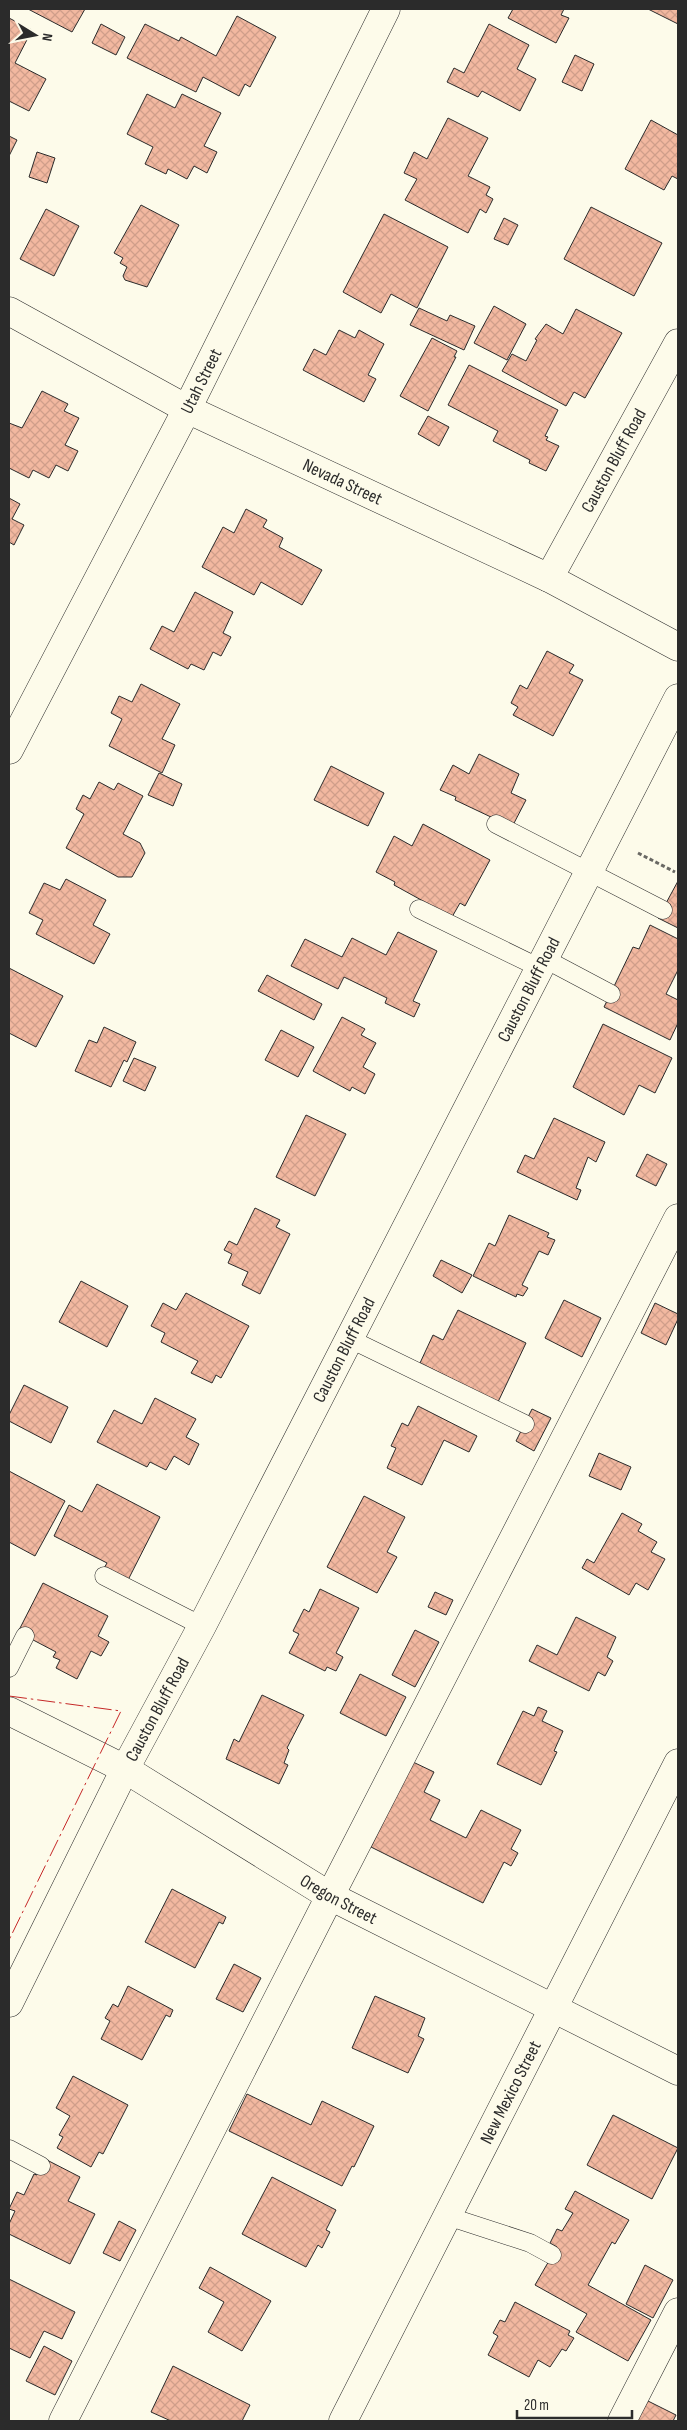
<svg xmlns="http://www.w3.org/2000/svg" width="687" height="2430" viewBox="0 0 687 2430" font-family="'Sofia Sans Condensed',sans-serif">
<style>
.building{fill:url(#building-cross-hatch);stroke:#2b2b2b}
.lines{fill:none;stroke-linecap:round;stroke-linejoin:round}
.service-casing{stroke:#2b2b2b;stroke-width:19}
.minor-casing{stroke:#2b2b2b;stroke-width:29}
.path{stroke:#6a6964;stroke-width:3;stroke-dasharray:4 2.5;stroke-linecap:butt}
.service{stroke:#fdfbea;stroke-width:18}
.minor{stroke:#fdfbea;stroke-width:28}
.power{stroke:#c62828;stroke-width:1;stroke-dasharray:18 4 2.5 4;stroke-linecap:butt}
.labels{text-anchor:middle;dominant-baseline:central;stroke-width:4;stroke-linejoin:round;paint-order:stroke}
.street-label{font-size:18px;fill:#2b2b2b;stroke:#fdfbea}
</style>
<defs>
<pattern id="building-cross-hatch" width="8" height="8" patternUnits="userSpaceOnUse" patternTransform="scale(1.25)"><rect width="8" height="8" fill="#f2b8a0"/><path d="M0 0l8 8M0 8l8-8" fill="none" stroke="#d09e8a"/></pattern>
</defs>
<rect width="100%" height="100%" fill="#fdfbea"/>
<g class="building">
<polygon points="28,9 85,9 72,32"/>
<polygon points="513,9 564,9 561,15 569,18 556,43 508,18"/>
<polygon points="648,9 678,9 678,24"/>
<polygon points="237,16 276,37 250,87 245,84 239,96 203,77 196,92 127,58 145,24 179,41 181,37 216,56"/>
<polygon points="9,18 32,30 15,63 46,79 29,111 9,101"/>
<polygon points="101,24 125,37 116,55 92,43"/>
<polygon points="489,24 529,45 517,69 536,79 520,111 482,91 478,97 447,82 454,68 464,73"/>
<polygon points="575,55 594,64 582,91 562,82"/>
<polygon points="147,94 175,108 182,94 221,113 204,146 217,152 207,173 194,166 187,179 168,169 166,174 145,164 153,147 127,134"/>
<polygon points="448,118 488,138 468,176 490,187 486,195 493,199 486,213 480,209 468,233 405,200 417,179 404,173 414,152 427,159"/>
<polygon points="651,120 678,135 678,179 672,176 664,190 625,169"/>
<polygon points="9,136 17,140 9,156"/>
<polygon points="37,152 55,158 47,183 29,177"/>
<polygon points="141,205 179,225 147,287 125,280 123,276 127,267 120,263 123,258 114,253"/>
<polygon points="591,207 662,243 634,296 564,259"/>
<polygon points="46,209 79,226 54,276 20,259"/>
<polygon points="384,214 448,247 417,308 391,294 381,313 343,292"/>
<polygon points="504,218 518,225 508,245 494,239"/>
<polygon points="494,306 526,324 507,360 474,343"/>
<polygon points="419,308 447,321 450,315 475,326 464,350 410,325"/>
<polygon points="576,309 622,333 585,398 574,392 566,406 502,371 512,354 526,361 537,340 535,339 546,324 563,334"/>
<polygon points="339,330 355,338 359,330 384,344 368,375 376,379 364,402 303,370 314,349 326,355"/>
<polygon points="432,338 457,351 454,357 456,357 428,411 400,396"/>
<polygon points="469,365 558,410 545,436 548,437 546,440 559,446 546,471 529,463 530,460 493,441 498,431 448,405"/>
<polygon points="42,391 68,404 64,411 79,418 65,445 78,451 68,471 56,465 49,478 33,470 29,478 9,468 9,423 22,428"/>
<polygon points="428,416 449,427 439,446 418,434"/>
<polygon points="9,498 20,504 12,519 24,525 14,545 9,542"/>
<polygon points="246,509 267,520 263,527 283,538 279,547 322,570 302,605 261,582 254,595 202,567 223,527 234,533"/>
<polygon points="195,592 233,612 223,633 231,637 221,656 213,652 204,670 191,664 188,669 150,649 162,626 174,632"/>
<polygon points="547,651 574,665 569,673 583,680 553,736 513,715 518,707 511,703 520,685 527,689"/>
<polygon points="141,684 180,704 162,739 175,745 162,773 109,746 122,719 111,713 119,696 132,702"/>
<polygon points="479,754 519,774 511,793 526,800 512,827 455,800 456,797 440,790 453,765 469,774"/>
<polygon points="331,766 384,793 368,826 314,800"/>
<polygon points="159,773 182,784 173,806 148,795"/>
<polygon points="99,782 114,790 118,783 143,796 123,834 140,843 145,853 132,877 118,877 66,848 84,814 76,809 83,795 90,799"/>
<polygon points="423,824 490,860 465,906 460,903 452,917 394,885 395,882 376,872 394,836 412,846"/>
<polygon points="66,879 106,900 93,925 110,934 94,964 36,934 43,920 29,913 44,883 60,890"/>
<polygon points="678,881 678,928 658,918"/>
<polygon points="650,925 678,939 678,970 666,994 678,1000 678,1023 670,1040 604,1007 633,947 639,949"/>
<polygon points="398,932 437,951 413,1001 420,1004 414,1017 385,1003 387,998 344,977 338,989 291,966 305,939 342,957 352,938 386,955"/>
<polygon points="9,968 63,996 36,1047 9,1033"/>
<polygon points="267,975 322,1004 314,1020 258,991"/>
<polygon points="342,1017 365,1029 361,1035 376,1043 363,1067 375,1074 365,1094 352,1087 350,1091 313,1071"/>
<polygon points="603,1024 672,1058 655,1093 639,1085 624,1115 573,1087"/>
<polygon points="104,1027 136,1042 127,1062 124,1060 111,1087 75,1071 89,1040 97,1043"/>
<polygon points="281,1030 314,1047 298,1077 265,1060"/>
<polygon points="134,1058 156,1067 145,1091 123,1081"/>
<polygon points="306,1115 346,1134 315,1196 276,1177"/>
<polygon points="554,1118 605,1142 596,1162 588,1157 576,1188 581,1190 577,1200 517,1172 525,1155 534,1159"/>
<polygon points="647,1154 667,1164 656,1186 636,1176"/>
<polygon points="255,1208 280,1220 276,1227 290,1234 260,1294 242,1285 248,1272 228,1263 232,1254 224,1250 229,1241 237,1245"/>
<polygon points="509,1215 549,1233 547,1237 555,1240 548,1255 539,1251 522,1285 528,1288 523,1296 517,1294 516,1297 473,1276 489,1243 495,1246"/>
<polygon points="441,1260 472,1275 462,1293 433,1276"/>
<polygon points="81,1281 128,1306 107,1347 59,1322"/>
<polygon points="186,1293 249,1326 221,1378 216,1375 212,1383 191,1373 198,1361 161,1342 165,1333 151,1326 163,1303 176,1310"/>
<polygon points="564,1300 601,1318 582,1357 545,1338"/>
<polygon points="655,1303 678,1314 678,1319 666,1345 641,1333"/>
<polygon points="458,1310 526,1343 498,1402 420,1363 433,1335 443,1340"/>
<polygon points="24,1385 68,1407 51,1443 9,1421 9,1415"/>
<polygon points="155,1398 196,1419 186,1437 199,1444 189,1465 174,1456 166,1470 150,1462 147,1467 97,1442 114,1410 142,1424"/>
<polygon points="418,1406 477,1436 469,1452 444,1440 422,1485 387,1468 396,1448 391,1446 402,1423 408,1426"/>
<polygon points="532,1409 551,1418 534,1451 516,1441"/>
<polygon points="599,1453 631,1467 621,1490 589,1476"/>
<polygon points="9,1471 65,1501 35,1556 9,1542"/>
<polygon points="97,1484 160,1517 127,1582 103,1570 107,1563 54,1536 69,1505 82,1512"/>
<polygon points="364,1496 405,1517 387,1552 397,1557 377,1593 327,1567"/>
<polygon points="622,1513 642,1524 638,1531 657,1542 651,1552 665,1559 648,1590 636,1583 629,1595 582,1568 587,1559 594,1563"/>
<polygon points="43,1583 108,1616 98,1636 109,1642 101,1656 91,1651 77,1679 56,1668 60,1660 53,1657 56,1652 18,1632"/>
<polygon points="320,1589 359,1608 336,1653 343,1657 336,1671 327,1667 325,1671 289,1653 299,1634 293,1631 304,1609 309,1612"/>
<polygon points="435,1592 453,1600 446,1615 428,1607"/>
<polygon points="576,1617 616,1637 607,1657 613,1661 605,1676 598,1672 589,1691 529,1661 537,1645 557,1655"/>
<polygon points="415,1630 439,1642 415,1687 392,1675"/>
<polygon points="360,1674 406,1697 386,1736 340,1713"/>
<polygon points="262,1695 304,1715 287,1748 289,1750 284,1763 288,1765 279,1784 226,1759 234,1739 239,1742"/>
<polygon points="538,1707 547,1711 542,1721 563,1731 554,1751 557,1752 541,1785 497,1764 523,1711 534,1716"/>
<polygon points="413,1762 434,1772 424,1792 440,1800 430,1820 466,1838 481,1810 521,1830 511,1849 518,1853 511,1866 504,1862 483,1903 371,1847"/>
<polygon points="172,1889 226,1917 223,1924 219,1922 195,1968 145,1942"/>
<polygon points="234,1964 261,1978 243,2012 216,1999"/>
<polygon points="128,1986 173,2010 170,2017 166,2015 142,2060 101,2039 110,2021 105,2018 113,2004 118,2007"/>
<polygon points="375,1996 425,2018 418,2036 424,2039 408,2073 352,2048"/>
<polygon points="73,2076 128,2105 103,2154 99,2152 91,2167 57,2148 63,2137 59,2135 70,2116 56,2108"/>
<polygon points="247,2094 311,2125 322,2101 374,2126 354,2167 352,2166 342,2186 229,2131"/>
<polygon points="613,2115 678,2148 652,2199 587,2165"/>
<polygon points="45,2159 80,2177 68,2201 95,2214 70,2264 9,2234 9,2224 15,2211 9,2209 17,2192 24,2195 34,2174 37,2175"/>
<polygon points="272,2177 336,2210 326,2230 330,2232 322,2248 318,2245 306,2267 242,2234"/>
<polygon points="575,2191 629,2220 615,2244 612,2242 588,2285 651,2320 628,2361 576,2332 587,2314 535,2285 557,2247 550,2243 557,2229 562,2231 573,2213 565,2209"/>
<polygon points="119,2221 136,2230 120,2261 103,2253"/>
<polygon points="645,2265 673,2280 653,2318 626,2304"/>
<polygon points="210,2267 271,2301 242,2351 208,2332 224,2302 199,2288"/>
<polygon points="9,2279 75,2312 62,2339 44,2331 30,2358 9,2348"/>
<polygon points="515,2302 570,2331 568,2335 574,2338 566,2351 562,2349 550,2367 538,2360 529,2377 488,2355 498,2336 493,2333 500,2320 505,2322"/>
<polygon points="44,2346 72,2361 55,2395 26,2381"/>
<polygon points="173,2366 250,2405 242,2421 171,2421 151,2412"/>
<polygon points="646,2400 676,2415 673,2421 635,2421"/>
</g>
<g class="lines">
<g class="service-casing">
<g id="service">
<polyline points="496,824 663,910"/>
<polyline points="419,909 540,968"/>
<polyline points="545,959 611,994"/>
<polyline points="350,1339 525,1424"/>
<polyline points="104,1576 202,1626"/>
<polyline points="9,1668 25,1636"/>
<polyline points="9,2149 41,2166"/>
<polyline points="447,2216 530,2243 552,2255"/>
</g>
</g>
<g class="minor-casing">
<g id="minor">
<path id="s1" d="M9,311L187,409L549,578L678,647"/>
<path id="s2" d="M549,578L678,343"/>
<path id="s3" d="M9,750L187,409L386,9"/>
<path id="s4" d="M9,1711L125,1769L330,1896L678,2071"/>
<path id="s5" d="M9,2003L125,1769L202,1626L678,698"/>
<polyline points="63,2421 330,1896 678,1218"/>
<path id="s6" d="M343,2421L678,1763"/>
<polyline points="622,2421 678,2312"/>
</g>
</g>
<polyline class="path" points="638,853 675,872"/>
<use href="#service" class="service"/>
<use href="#minor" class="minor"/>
<polyline class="power" points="9,1696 121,1711 9,1940"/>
</g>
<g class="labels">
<g class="street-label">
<text stroke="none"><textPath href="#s3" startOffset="416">Utah Street</textPath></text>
<text stroke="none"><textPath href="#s2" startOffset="134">Causton Bluff Road</textPath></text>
<text stroke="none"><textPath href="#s1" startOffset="375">Nevada Street</textPath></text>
<text stroke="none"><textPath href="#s5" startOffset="1139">Causton Bluff Road</textPath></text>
<text stroke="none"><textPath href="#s5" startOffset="734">Causton Bluff Road</textPath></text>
<text stroke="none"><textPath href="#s5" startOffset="329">Causton Bluff Road</textPath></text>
<text stroke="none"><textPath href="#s4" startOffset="380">Oregon Street</textPath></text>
<text stroke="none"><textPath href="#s6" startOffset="369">New Mexico Street</textPath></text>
</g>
</g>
<rect width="687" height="2430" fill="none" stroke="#2b2b2b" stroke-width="20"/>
<g transform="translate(35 35) rotate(100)" stroke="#fdfbea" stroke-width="4" paint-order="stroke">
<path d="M0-4L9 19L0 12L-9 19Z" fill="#2b2b2b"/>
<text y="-8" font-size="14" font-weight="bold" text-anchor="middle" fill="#2b2b2b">N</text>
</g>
<path d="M517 2410v8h115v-8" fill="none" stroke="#2b2b2b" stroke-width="2.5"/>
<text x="524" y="2410" font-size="15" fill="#2b2b2b" stroke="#fdfbea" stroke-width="4" paint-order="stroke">20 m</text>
</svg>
